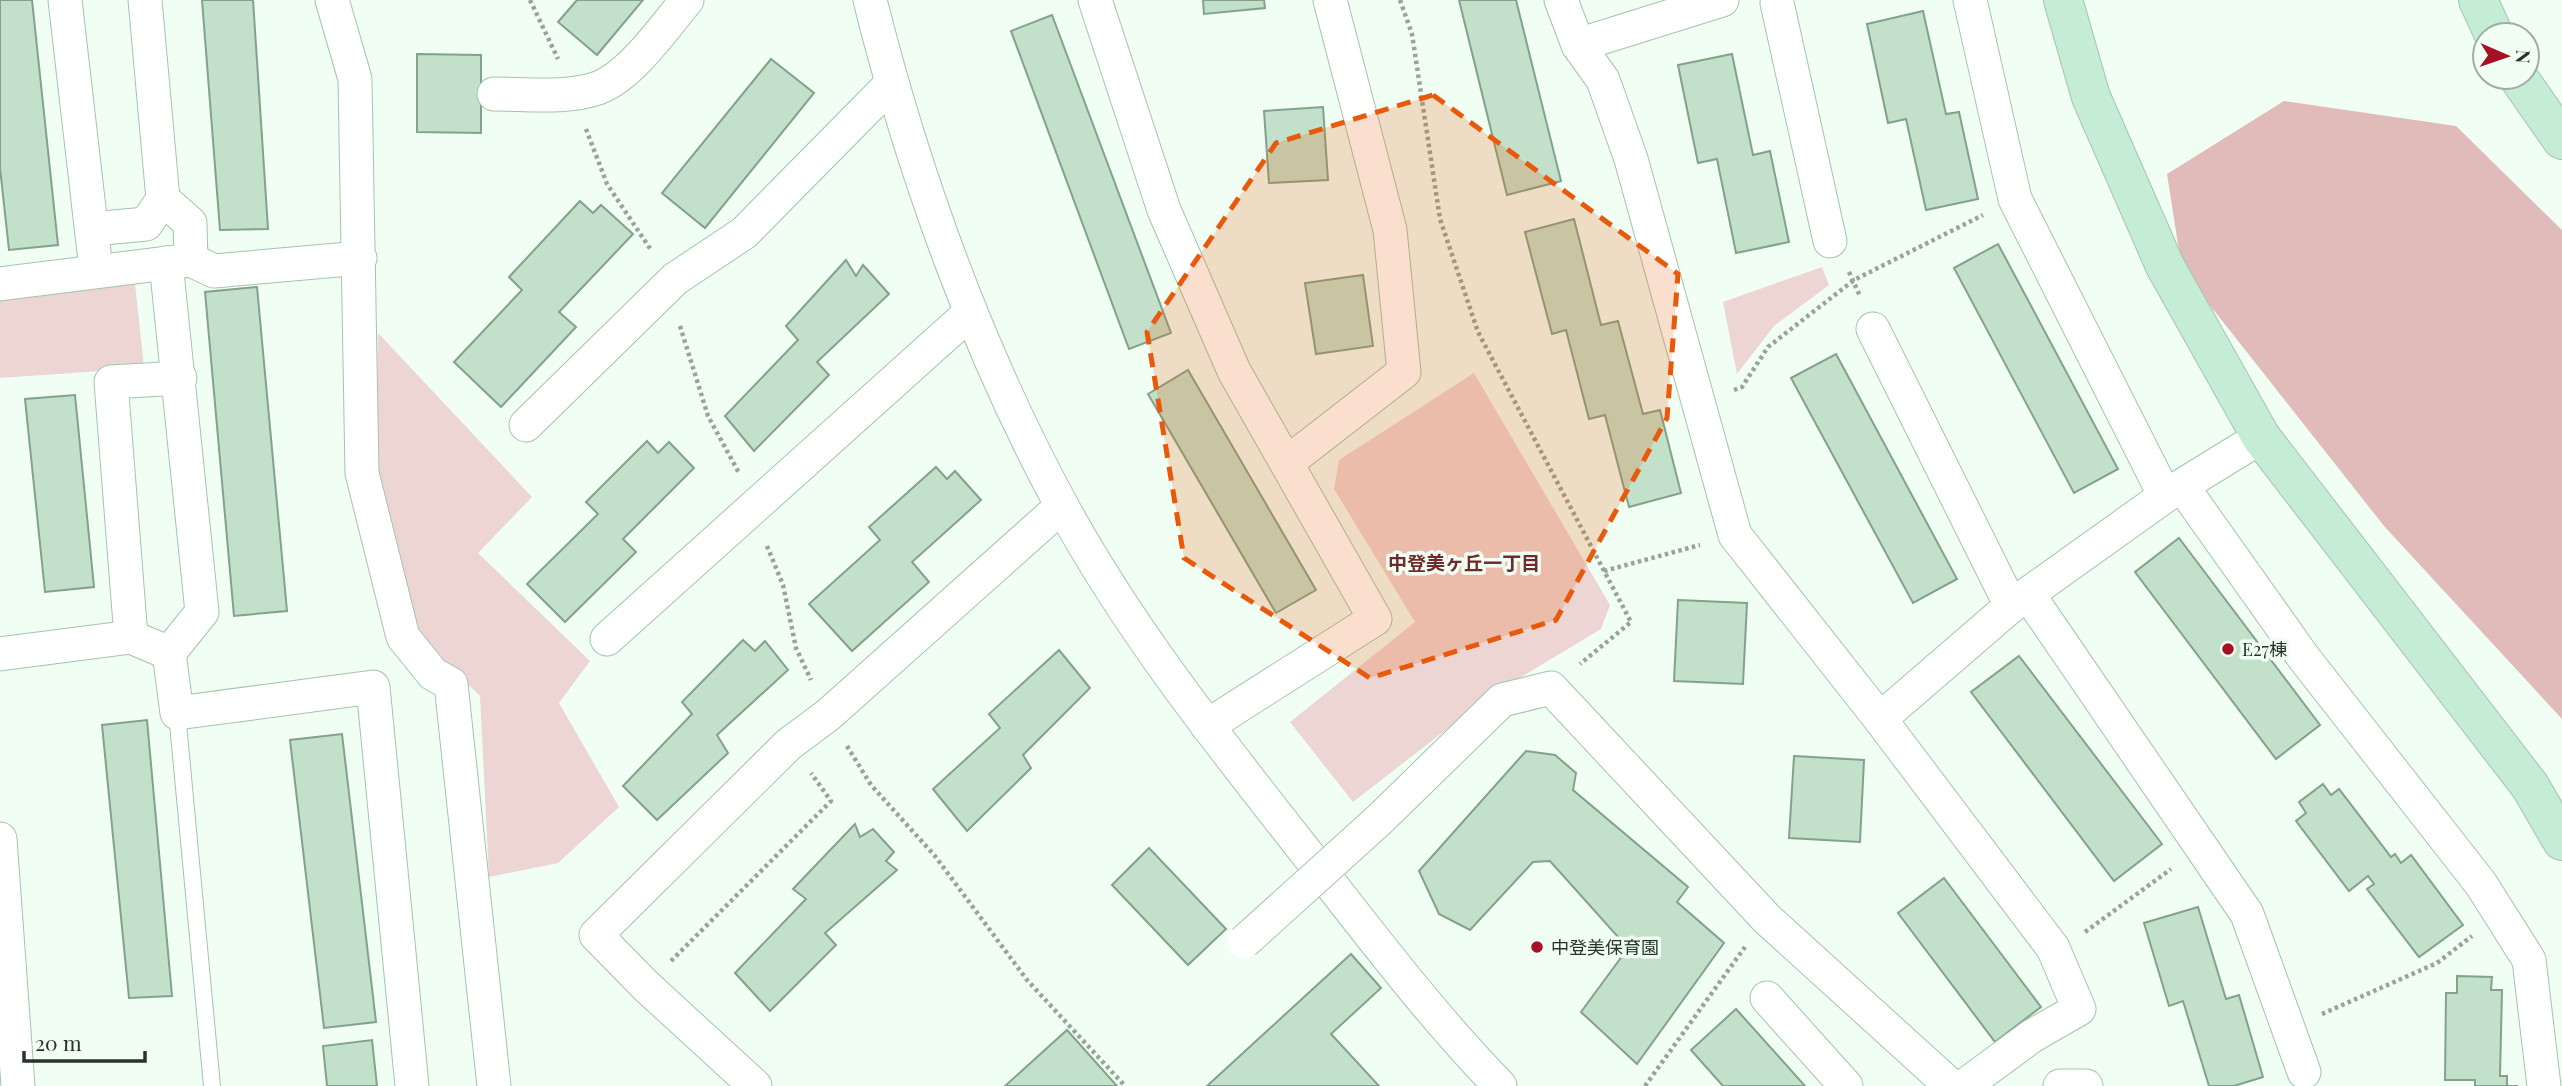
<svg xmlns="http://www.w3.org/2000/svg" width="2562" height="1086" viewBox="0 0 2562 1086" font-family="'Playfair Display','Noto Sans JP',serif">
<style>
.green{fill:#edd5d3}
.forest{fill:#e1bbb9}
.building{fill:#c2e0ca;stroke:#82a28b;stroke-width:2}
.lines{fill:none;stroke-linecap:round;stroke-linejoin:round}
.lane-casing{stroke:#a3c4ac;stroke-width:18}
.street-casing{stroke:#a3c4ac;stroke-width:35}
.secondary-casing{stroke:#a3c4ac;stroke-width:40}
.path{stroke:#96a499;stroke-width:4.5;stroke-dasharray:3.5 3.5;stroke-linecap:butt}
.lane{stroke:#fff;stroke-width:16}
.street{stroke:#fff;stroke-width:33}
.secondary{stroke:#c5edd6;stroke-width:38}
.street-bridge-casing{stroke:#a3c4ac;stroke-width:35;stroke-linecap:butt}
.street-bridge{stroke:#fff;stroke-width:33}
.marked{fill:#e8590c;fill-opacity:0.2;stroke:#e8590c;stroke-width:5;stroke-dasharray:14 9;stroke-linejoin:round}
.poi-dot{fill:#a81026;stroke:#f0fef3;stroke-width:2.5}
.labels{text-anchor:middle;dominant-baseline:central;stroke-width:7;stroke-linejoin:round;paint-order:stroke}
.poi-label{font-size:18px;fill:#27342a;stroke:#f0fef3;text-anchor:start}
.neighbourhood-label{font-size:19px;font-weight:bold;fill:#712a2b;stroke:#f0fef3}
</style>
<rect width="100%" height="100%" fill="#f0fef3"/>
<g class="green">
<polygon points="1822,267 1829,285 1774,326 1737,374 1723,302"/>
<polygon points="135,283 144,368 0,378 0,298"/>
<polygon points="378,333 532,497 478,553 590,661 559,703 619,807 558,863 489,877 480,696 417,634 376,473"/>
<polygon points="1474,373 1610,605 1601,629 1491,695 1353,802 1290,722 1415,622 1334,489 1339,460"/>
</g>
<polygon class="forest" points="2284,101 2456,126 2562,230 2562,719 2384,526 2182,270 2167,174"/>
<g class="building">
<polygon points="0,0 32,0 58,245 9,250 0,168"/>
<polygon points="202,0 253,0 268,229 220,230"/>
<polygon points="577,0 643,0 597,55 558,22"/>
<polygon points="1203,0 1264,0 1265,8 1204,14"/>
<polygon points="1459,0 1516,0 1561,181 1507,195"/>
<polygon points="1923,11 1946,114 1959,112 1978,199 1926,210 1906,119 1888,123 1867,24"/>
<polygon points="1052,15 1171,333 1129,349 1011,31"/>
<polygon points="417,54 481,55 481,133 417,132"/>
<polygon points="1732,54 1753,155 1770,151 1789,242 1736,253 1717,159 1698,163 1678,65"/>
<polygon points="771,59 814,93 705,228 662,193"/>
<polygon points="1323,107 1328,180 1269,183 1264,111"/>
<polygon points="580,201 593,213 601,205 633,234 559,312 576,327 501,407 454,362 522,290 509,277"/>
<polygon points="1574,219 1601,325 1618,321 1643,414 1660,410 1681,493 1629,507 1605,415 1589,419 1566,330 1552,334 1525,232"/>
<polygon points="1998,244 2118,469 2074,493 1954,268"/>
<polygon points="846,260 856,276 863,265 889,294 817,362 829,375 754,451 725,416 798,340 786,326"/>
<polygon points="1363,275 1373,346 1316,354 1305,283"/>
<polygon points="257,287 287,611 234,616 205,292"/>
<polygon points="1836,354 1957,579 1913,603 1791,378"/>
<polygon points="1188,370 1316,590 1276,613 1148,394"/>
<polygon points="75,395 94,587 45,592 25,399"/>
<polygon points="647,441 658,453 669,442 694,468 623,539 636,552 565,622 527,584 598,514 586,502"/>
<polygon points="936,467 947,479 955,471 981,500 912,562 929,582 852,651 809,604 880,540 869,527"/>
<polygon points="2179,538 2320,725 2276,759 2135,572"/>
<polygon points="1678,600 1747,603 1743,684 1674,681"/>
<polygon points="743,640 755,651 765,641 788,670 717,735 728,753 657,820 623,786 692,714 682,702"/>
<polygon points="1059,650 1090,688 1023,755 1031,768 967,831 933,789 1000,728 989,714"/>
<polygon points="2019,656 2162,844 2114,881 1971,692"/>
<polygon points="147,720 172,996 129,998 102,725"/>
<polygon points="342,734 376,1022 324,1028 290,740"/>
<polygon points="1526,751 1555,755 1576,773 1573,790 1688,887 1677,902 1724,943 1637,1064 1581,1012 1628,948 1550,861 1533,862 1470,930 1439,914 1419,871"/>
<polygon points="1794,756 1864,760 1860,842 1789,838"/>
<polygon points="2323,784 2331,795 2339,789 2391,857 2395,854 2401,863 2411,855 2463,925 2419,957 2367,889 2374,884 2368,876 2349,891 2296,821 2306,813 2299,802"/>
<polygon points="855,824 860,837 873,829 894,852 886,861 897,870 825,933 836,945 770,1011 735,973 806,899 793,889"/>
<polygon points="1149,848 1226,929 1188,965 1112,885"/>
<polygon points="1944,878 2041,1007 1995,1042 1898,913"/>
<polygon points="2198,907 2226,999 2239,995 2263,1077 2234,1086 2209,1086 2183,1001 2169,1006 2144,923"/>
<polygon points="1351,954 1381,988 1331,1034 1379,1086 1207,1086"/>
<polygon points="2457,976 2492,977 2491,990 2502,990 2500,1076 2507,1076 2507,1086 2518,1086 2475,1086 2475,1080 2445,1080 2446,993 2457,993"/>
<polygon points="1736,1009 1805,1086 1723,1086 1691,1050"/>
<polygon points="1067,1030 1117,1086 1005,1086"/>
<polygon points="372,1040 377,1086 327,1086 323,1046"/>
</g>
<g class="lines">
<g class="lane-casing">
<polyline id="lane" points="177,713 212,1086"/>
</g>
<g class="street-casing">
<g id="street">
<polyline points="65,0 94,252"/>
<polyline points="332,0 355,79 362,473 403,637 433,674 451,684 494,1086"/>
<path d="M870,0C913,172 977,350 1062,506C1130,631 1220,743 1308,855C1370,934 1430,1014 1500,1086"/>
<polyline points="1095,0 1164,210 1234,371 1375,619 1207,726"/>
<polyline points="1561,0 1578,45 1722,0"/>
<polyline points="1970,0 2015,199 2165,496"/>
<polyline points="1777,3 1830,241"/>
<polyline points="1578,45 1603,80 1631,159 1735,535 1880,719 2053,948 2079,1009 2032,1036 1964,1086"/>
<path d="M494,94C527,94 567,99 598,88C631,76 665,26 687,0"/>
<polyline points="163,199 190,223 191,260"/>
<polyline points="92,229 146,224 163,199 145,0"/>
<polyline points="166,263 202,612 169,653"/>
<polyline points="0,284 191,260 214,271 360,258"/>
<polyline points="1873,329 2011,606"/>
<polyline points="526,425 675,279 744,233 891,84"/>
<polyline points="1288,462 1404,372 1390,230 1330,0"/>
<polyline points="2182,486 2304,658 2481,884 2529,960 2544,1086"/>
<polyline points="2028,594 2247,914 2304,1072"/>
<polyline points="131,637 111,382 180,378"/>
<polyline points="607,639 970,313"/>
<polyline points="0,654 131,637 169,653 177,713 373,687 412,1086"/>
<polyline points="1880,719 2011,606 2165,496 2261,437"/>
<polyline points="1379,820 1502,700 1551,688 1767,919 1951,1086"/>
<polyline points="0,839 18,1086"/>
<polyline points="1767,998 1846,1086"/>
<polyline points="755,1086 646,986 596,935 789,744 828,715 1062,506"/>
<polyline points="2060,1086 2086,1086"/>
</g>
</g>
<g class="secondary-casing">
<g id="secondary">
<polyline points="2063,0 2091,97 2165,266 2261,437 2530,786 2562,841"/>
<polyline points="2478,0 2494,35"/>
<polyline points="2518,77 2562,140"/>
</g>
</g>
<g class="path">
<polyline points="530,0 558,59"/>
<polyline points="1400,0 1412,34 1440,219 1478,332 1631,622 1580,664"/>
<polyline points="586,129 607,184 651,250"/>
<polyline points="1849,272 1860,296"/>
<polyline points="680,326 708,416 739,473"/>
<polyline points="1734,390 1742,387 1768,347 1854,280 1983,215"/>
<polyline points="767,546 783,585 796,648 811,680"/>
<polyline points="1604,571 1700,545"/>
<polyline points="847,746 871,785 935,856 1027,980 1125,1086"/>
<polyline points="2085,932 2171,869"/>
<polyline points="671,961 831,801 811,773"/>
<polyline points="2322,1014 2437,963 2472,936"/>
<polyline points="1645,1086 1745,947"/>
</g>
<use href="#lane" class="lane"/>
<use href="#street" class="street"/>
<use href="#secondary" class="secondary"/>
<g class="street-bridge-casing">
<polyline id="street-bridge" points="1244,942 1379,820"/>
</g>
<use href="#street-bridge" class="street-bridge"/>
</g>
<path class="marked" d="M1433,95L1678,274L1667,418L1556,620L1370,678L1184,558L1147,332L1276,143Z"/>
<g class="poi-dot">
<circle cx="2228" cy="649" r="7"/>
<circle cx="1537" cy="947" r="7"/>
</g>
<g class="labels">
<g class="poi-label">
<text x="2242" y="649">E27棟</text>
<text x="1551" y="947">中登美保育園</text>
</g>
<g class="neighbourhood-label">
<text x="1464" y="562">中登美ヶ丘一丁目</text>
</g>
</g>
<g transform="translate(2506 56) rotate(92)"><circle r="33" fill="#f0fef3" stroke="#a0ada3" stroke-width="2"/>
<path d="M0-5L12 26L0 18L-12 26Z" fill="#a81026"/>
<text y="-10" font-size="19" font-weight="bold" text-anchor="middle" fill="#27342a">N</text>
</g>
<path d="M24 1051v10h121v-10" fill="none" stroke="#27342a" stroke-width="3.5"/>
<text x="35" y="1051" font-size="21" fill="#27342a" stroke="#f0fef3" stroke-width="5" paint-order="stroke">20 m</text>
</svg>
